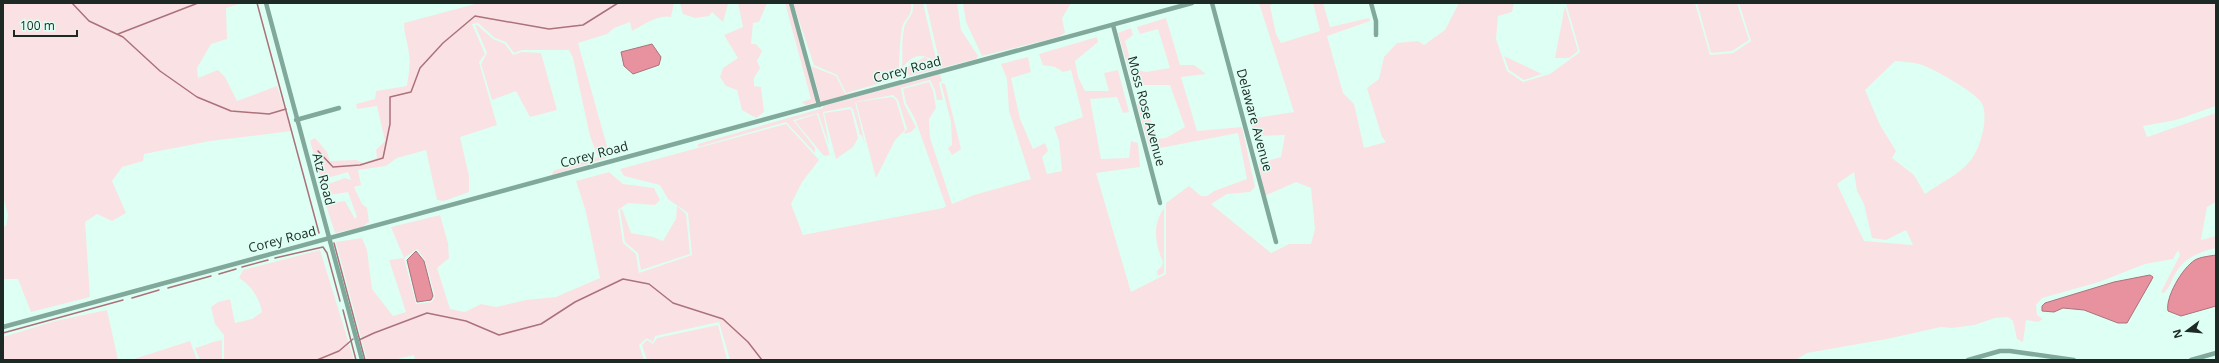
<svg xmlns="http://www.w3.org/2000/svg" width="2219" height="363" viewBox="0 0 2219 363" font-family="'Open Sans',sans-serif">
<style>
.green{fill:#fae2e4;fill-rule:evenodd}
.water{fill:#e892a0;stroke:#ab727b}
.lines{fill:none;stroke-linecap:round;stroke-linejoin:round}
.stream{stroke:#ab727b;stroke-width:1.5}
.minor{stroke:#81a99b;stroke-width:4.5}
.labels{text-anchor:middle;dominant-baseline:central;stroke-width:3;stroke-linejoin:round;paint-order:stroke}
.street-label{font-size:13px;fill:#1c2925;stroke:#defff3}
</style>
<rect width="100%" height="100%" fill="#defff3"/>
<g class="green">
<polygon points="3,3 242,3 226,8 227,39 211,44 197,68 198,78 218,70 225,77 237,101 277,86 292,131 210,141 144,154 143,161 122,167 112,181 126,213 112,221 97,214 85,222 90,297 31,312 18,279 3,279 3,227 6,226 8,215 3,196"/>
<path d="M479,3H674L671,17C658,14 644,25 632,31L630,22L614,28L607,34L578,43L610,157L552,175L553,171L598,157L590,136L573,58L569,50H522L514,53L506,42L495,38L478,23L472,24L485,54L479,62L497,125L460,137L469,176V192L444,201L437,200L426,150L397,158L386,166L358,170L361,185L354,187L362,204L367,208L369,222L362,227L335,233L323,196L328,197L332,203L345,201L355,219L357,217L348,192L330,195L327,189L328,184L345,178L351,180L348,172L321,180L310,141L315,138L327,152L330,161L356,160L363,163L377,158L376,150L385,141L377,106L357,109L356,104L375,99L376,91L407,86C408,76 411,65 409,54C408,43 404,34 404,23Z"/>
<polygon points="680,3 732,3 728,4 723,22 712,12 709,16 695,18 683,14"/>
<polygon points="738,3 767,3 759,22 753,23 751,44 756,44 762,51 757,61 760,68 754,78 754,86 761,87 764,112 756,118 742,110 737,90 726,86 720,77 723,68 738,58 724,35 743,27"/>
<polygon points="785,3 790,3 817,102 805,105 802,102 811,99"/>
<path d="M793,3H911C912,19 905,16 902,28C899,44 900,61 898,78L846,93L837,75L814,65Z"/>
<path d="M913,3H923L936,59L934,61C920,52 912,56 902,68C903,55 901,42 904,29C906,17 914,19 913,3Z"/>
<polygon points="926,3 957,3 961,30 978,56 976,59 909,76 905,68 925,57 934,64 939,60"/>
<polygon points="963,3 1071,3 1062,18 1065,33 1058,37 982,56 966,22"/>
<path d="M1259,3H1273L1270,6L1276,34L1281,43L1320,31L1313,3H1323L1330,27L1369,18L1370,21L1327,36L1343,93L1354,104L1364,148L1386,142L1382,137L1367,88L1379,79L1384,57L1397,43L1418,41L1424,45L1445,30L1459,3H1514L1512,12L1498,16L1496,39L1507,71L1523,82L1550,74L1580,52L1566,3H1695L1710,55L1733,53L1751,41L1739,3H2216V106L2176,120L2143,126L2147,137L2216,113V202L2207,207L2201,240L2216,236V248C2199,252 2184,258 2175,274C2171,281 2170,287 2164,293L2161,292L2180,255L2178,250L2173,259L2145,264L2099,282L2042,298L2036,305L2037,315L2043,319L2038,322L2026,320L2023,342L2017,339L2013,321L2008,317L1995,318L1974,325L1952,328L1941,327L1887,339L1807,353L1796,360H730L719,322L655,336L653,342L647,338L639,345L644,360H415L414,355L393,360H367L336,242L362,238L367,250L372,289L393,316L406,312L389,260L404,258L391,227L440,215L448,243L449,258L437,268L450,309L465,312L481,304L496,307L526,300L556,297L600,278L586,212L576,181L609,172L623,184L654,188L660,200L655,205L628,203L618,210L623,243L636,254L639,273L692,255L688,213L668,199L660,185L624,176L620,169L786,124L819,160L802,182L791,204L803,235L943,208L946,206L915,119L906,103L903,89L929,82L933,91L936,108L929,119L930,138L952,204L974,195L1031,179L1009,111L1007,79L1001,64L1028,57L1031,72L1011,78L1020,119L1033,149L1045,143L1048,151L1042,157L1047,174L1062,171L1059,141L1054,127L1083,117L1071,70L1063,72L1055,67L1043,65L1039,54L1097,37L1098,42L1075,61L1078,77L1085,91H1109L1104,73L1118,70L1129,112L1123,113L1117,97L1090,99L1101,159L1129,158L1131,141L1138,143L1140,167L1096,173L1131,292L1166,274V203L1189,186L1201,196H1207L1214,191L1247,179L1238,133L1150,150L1137,104L1144,102L1158,139L1166,138L1185,127L1170,85H1133L1118,33L1131,28L1133,35L1125,41L1133,69L1146,72L1170,68L1158,29L1140,34L1137,27L1166,18L1180,65H1194L1206,74L1181,77L1197,131L1242,127L1255,187L1250,192L1227,194L1211,204L1271,253L1289,244H1311L1315,229L1311,188L1296,182L1264,196L1259,163L1281,157L1285,135L1254,136L1250,119L1294,112ZM1895,61C1903,62 1912,62 1919,64C1933,68 1973,91 1981,102C1990,115 1980,149 1971,160C1959,175 1940,183 1925,194L1914,175L1892,158L1896,151L1880,125L1865,90ZM1854,172L1857,191L1864,204L1872,238L1886,240L1906,230L1913,245L1864,241L1837,184ZM417,249L425,260L435,296L432,302L416,304L404,258Z"/>
<polygon points="1697,3 1737,3 1749,40 1732,51 1711,53"/>
<polygon points="1565,6 1578,51 1569,58 1555,58"/>
<polygon points="475,25 477,25 493,39 505,44 513,55 522,52 541,53 557,110 530,117 516,91 492,100 481,64 487,53"/>
<polygon points="1504,56 1542,74 1524,80 1509,70"/>
<polygon points="811,66 836,76 845,94 863,90 821,102"/>
<polygon points="940,74 942,81 939,83 943,100 937,100 935,90 930,80 901,88 904,104 916,127 911,132 903,134 907,129 898,100 893,95 855,102 866,148 862,135 860,135 853,109 850,107 823,112 829,145 818,113 793,120 815,148 815,153 786,122 698,147 698,144 823,108 823,106"/>
<polygon points="941,83 945,84 961,149 952,155 948,148 952,145 951,122"/>
<polygon points="892,97 896,100 905,130 895,140 876,178 856,102"/>
<polygon points="851,109 858,138 853,147 836,159 824,113"/>
<polygon points="817,114 830,155 824,156 795,121"/>
<polygon points="677,206 686,214 690,254 641,270 638,253 625,242 620,210 622,209 631,233 653,237 663,241 676,219"/>
<path d="M1164,208V273L1158,276L1157,271L1162,266L1163,262C1155,243 1152,225 1164,208Z"/>
<path d="M320,250L354,360H224V335L215,324L211,307L218,302L230,299L235,323L252,319L262,312C259,298 252,286 239,278L243,270Z"/>
<polygon points="107,310 118,360 3,360 3,337 55,321"/>
<polygon points="718,325 727,360 647,360 642,345 647,340 653,344 657,338"/>
<path d="M222,340V360H200L195,348C205,346 212,341 222,340Z"/>
<polygon points="190,341 197,360 131,360"/>
</g>
<g class="water">
<polygon points="652,44 661,57 659,65 633,74 624,66 621,52"/>
<polygon points="416,251 424,261 433,296 431,300 417,302 407,260"/>
<path d="M2216,255V306L2181,316L2168,311C2165,298 2182,268 2195,260C2200,257 2210,256 2216,255Z"/>
<polygon points="2150,275 2153,277 2151,281 2127,323 2118,323 2084,310 2063,308 2054,312 2042,311 2042,306 2045,303 2114,282"/>
</g>
<g class="lines">
<g class="stream">
<polyline points="72,3 89,21 123,37 160,71 197,97 231,111 269,114 286,109"/>
<polyline points="257,3 319,233"/>
<polyline points="118,34 198,3"/>
<polyline points="318,151 333,167 360,165 383,158 390,124 390,97 411,92 420,68 443,43 475,16 549,29 583,25 618,3"/>
<polyline points="334,243 365,360"/>
<polyline points="275,258 323,247 327,253 340,301"/>
<polyline points="242,267 268,260"/>
<polyline points="219,274 236,269"/>
<polyline points="168,288 211,276"/>
<polyline points="132,298 159,290"/>
<polyline points="343,310 356,360"/>
<polyline points="3,333 123,300"/>
<polyline points="359,340 374,333 427,313 466,321 499,335 541,324 575,302 623,279 649,284 673,303 723,319 748,342 762,360"/>
<polyline points="317,360 339,351 353,339"/>
</g>
<g class="minor">
<polyline points="266,3 362,360"/>
<polyline points="791,3 819,105"/>
<polyline points="1212,3 1276,242"/>
<polyline points="1371,3 1376,21 1376,35"/>
<polyline points="1113,25 1160,203"/>
<polyline points="296,120 339,108"/>
<polyline points="3,327 1192,3"/>
<polyline points="1968,360 2000,351 2010,351 2074,360"/>
<polyline points="2191,360 2216,353"/>
</g>
</g>
<g class="labels">
<g class="street-label">
<text transform="translate(907 69) rotate(-15)">Corey Road</text>
<text transform="translate(1147 111) rotate(75)">Moss Rose Avenue</text>
<text transform="translate(1255 120) rotate(75)">Delaware Avenue</text>
<text transform="translate(594 154) rotate(-15)">Corey Road</text>
<text transform="translate(324 179) rotate(75)">Atz Road</text>
<text transform="translate(282 239) rotate(-15)">Corey Road</text>
</g>
</g>
<rect width="2219" height="363" fill="none" stroke="#1c2925" stroke-width="8"/>
<g transform="translate(2187 331) rotate(254)" stroke="#defff3" stroke-width="3" paint-order="stroke">
<path d="M0-3L7 15L0 10L-7 15Z" fill="#1c2925"/>
<text y="-6" font-size="11" font-weight="bold" text-anchor="middle" fill="#1c2925">N</text>
</g>
<path d="M14 30v6h63v-6" fill="none" stroke="#1c2925" stroke-width="2"/>
<text x="20" y="30" font-size="12" fill="#1c2925" stroke="#defff3" stroke-width="3" paint-order="stroke">100 m</text>
</svg>
